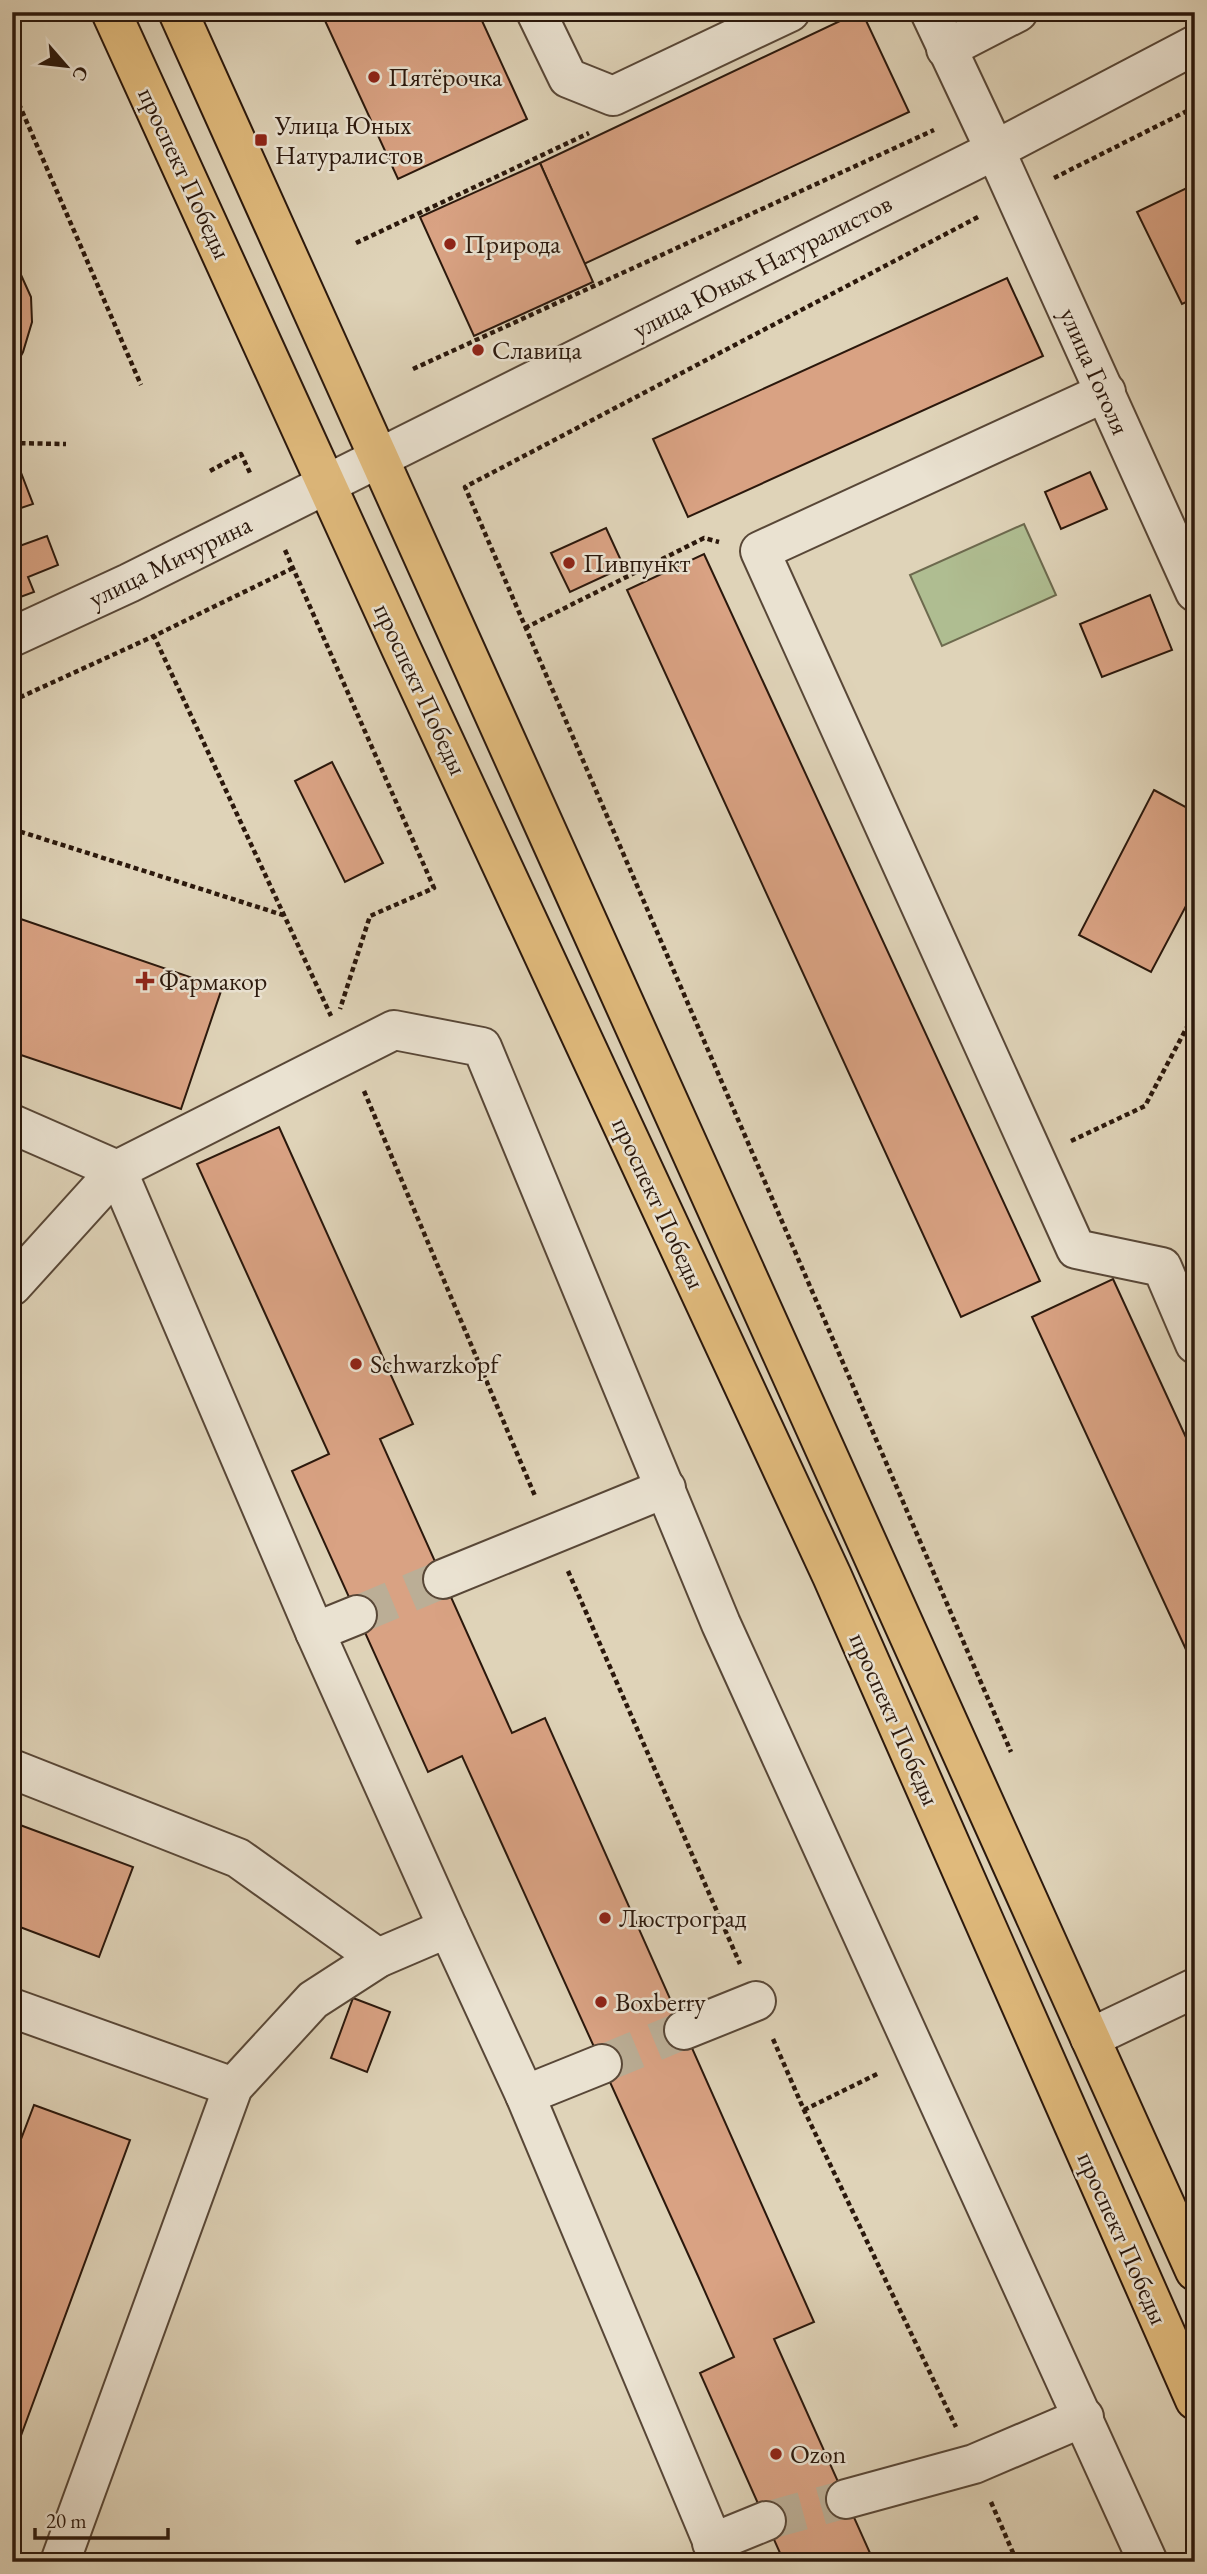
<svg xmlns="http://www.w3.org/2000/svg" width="1207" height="2574" viewBox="0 0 1207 2574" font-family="'EB Garamond',serif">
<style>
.green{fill:#afbd91;stroke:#6d6a4e;stroke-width:2}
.building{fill:#d9a283;stroke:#2b180c;stroke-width:2}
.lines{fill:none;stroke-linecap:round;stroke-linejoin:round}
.minor-tunnel{stroke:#bbae96;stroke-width:38;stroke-dasharray:38 19;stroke-linecap:butt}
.minor-casing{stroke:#584737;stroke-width:42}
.major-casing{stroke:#2b180c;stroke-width:42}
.path{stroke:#2b180c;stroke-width:4.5;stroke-dasharray:5 3.5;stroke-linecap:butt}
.minor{stroke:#eae2d1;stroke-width:38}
.major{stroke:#e0ba7c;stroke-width:38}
.poi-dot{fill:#8f2418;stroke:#eae2d1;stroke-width:2.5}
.labels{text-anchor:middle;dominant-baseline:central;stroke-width:5;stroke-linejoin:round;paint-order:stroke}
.poi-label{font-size:26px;fill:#2b180c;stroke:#eae2d1;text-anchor:start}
.street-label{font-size:26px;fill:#2b180c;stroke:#eae2d1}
</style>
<rect width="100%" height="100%" fill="#dfd3b8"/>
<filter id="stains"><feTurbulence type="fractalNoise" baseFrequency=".00286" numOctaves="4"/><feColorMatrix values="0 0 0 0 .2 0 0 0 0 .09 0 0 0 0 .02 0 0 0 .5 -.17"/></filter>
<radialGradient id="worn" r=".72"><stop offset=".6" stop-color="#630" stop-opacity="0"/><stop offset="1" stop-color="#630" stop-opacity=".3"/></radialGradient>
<polygon class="green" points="1024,524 1056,595 942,646 910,575"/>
<g class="building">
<polygon points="321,12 478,12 527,119 398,179"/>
<polygon points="859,12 862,12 909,112 584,264 540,163"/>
<polygon points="540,163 593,282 474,336 420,217"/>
<polygon points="1195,184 1195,298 1182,304 1137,212"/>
<polygon points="12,255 31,297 32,322 23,352 12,372"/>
<polygon points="1007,278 1043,356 688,517 653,439"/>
<polygon points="20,470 33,504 12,511 12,473"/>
<polygon points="1090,472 1107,509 1061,529 1045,492"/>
<polygon points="606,528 624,567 570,592 551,553"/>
<polygon points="47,536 58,565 28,577 34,592 12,600 12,544 14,548"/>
<polygon points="704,554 1040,1281 961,1317 627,590"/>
<polygon points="1150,595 1172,650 1102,677 1080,624"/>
<polygon points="332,762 383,863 345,882 295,781"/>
<polygon points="1154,790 1195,812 1195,889 1151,972 1079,935"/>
<polygon points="12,916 222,988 181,1109 12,1052"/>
<polygon points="279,1127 413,1424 380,1439 512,1733 545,1718 814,2322 774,2339 874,2562 784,2562 700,2373 734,2357 698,2276 462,1756 428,1772 292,1471 329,1454 197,1164"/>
<polygon points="1113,1279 1195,1457 1195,1669 1032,1317"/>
<polygon points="12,1822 133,1867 99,1957 12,1924"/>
<polygon points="353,1998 390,2012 367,2072 331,2058"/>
<polygon points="34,2105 130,2140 12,2460 12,2163"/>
</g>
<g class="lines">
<g class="minor-tunnel">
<polyline points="357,1615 443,1579"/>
<polyline points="602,2064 684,2030"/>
<polyline points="766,2521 846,2499"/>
</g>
<g class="minor-casing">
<g id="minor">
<polyline points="536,12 568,78 613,96 790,12"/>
<polyline points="930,12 995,150 1195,592"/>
<polyline points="946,49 1018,12"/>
<polyline points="1106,392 760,551 1076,1249 1162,1267 1195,1344"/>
<polyline points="12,637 129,583 995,150 1195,45"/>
<polyline points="12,1124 117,1170 315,1632 448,1928"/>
<polyline points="12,1286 117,1170 394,1030 482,1047 721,1624 1148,2562"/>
<polyline points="443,1579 666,1488"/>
<polyline points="315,1632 357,1615"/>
<polyline points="12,1769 238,1858 378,1958"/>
<polyline points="12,2008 233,2087"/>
<polyline points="684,2030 756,2001"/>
<polyline points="1090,2038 1195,1988"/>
<polyline points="525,2095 602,2064"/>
<polyline points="846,2499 974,2464 1084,2417"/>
<polyline points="712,2543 766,2521"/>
<polyline points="60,2562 233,2087 313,2000 378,1958 448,1928 525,2095 721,2562"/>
</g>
</g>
<g class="major-casing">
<g id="major">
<polyline points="111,12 400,646 832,1576 1195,2400"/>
<polyline points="178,12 1195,2271"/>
</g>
</g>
<g class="path">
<polyline points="12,88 141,385"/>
<polyline points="1054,178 1195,107"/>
<polyline points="978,217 465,487 1011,1752"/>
<polyline points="356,243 589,133"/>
<polyline points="413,369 934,130"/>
<polyline points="12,443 66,444"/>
<polyline points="210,471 241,454 251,475"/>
<polyline points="285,550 434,888 370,916 340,1009"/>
<polyline points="293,568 154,636 331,1016"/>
<polyline points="525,628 704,538 719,542"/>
<polyline points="12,701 154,636"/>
<polyline points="12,829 283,915"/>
<polyline points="364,1091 535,1496"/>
<polyline points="1071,1141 1145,1106 1195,1012"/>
<polyline points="568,1571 740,1964"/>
<polyline points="773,2039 804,2110 956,2427"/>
<polyline points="804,2110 879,2073"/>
<polyline points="991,2502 1017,2562"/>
</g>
<use href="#minor" class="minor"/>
<use href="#major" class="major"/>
</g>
<g class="poi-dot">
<circle cx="374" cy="77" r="7"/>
<rect x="254" y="133" width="14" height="14" rx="3.5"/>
<circle cx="450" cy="244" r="7"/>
<circle cx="478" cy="350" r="7"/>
<circle cx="569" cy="563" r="7"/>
<path d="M141.5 970.5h7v7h7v7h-7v7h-7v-7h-7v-7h7z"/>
<circle cx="356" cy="1364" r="7"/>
<circle cx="605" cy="1918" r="7"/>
<circle cx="601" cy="2002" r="7"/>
<circle cx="776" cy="2454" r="7"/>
</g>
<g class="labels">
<g class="poi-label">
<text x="388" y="77">Пятёрочка</text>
<text x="275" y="125">Улица Юных<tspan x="275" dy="30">Натуралистов</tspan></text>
<text x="464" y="244">Природа</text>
<text x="492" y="350">Славица</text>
<text x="583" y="563">Пивпункт</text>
<text x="159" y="981">Фармакор</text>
<text x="370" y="1364">Schwarzkopf</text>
<text x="619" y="1918">Люстроград</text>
<text x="615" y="2002">Boxberry</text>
<text x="790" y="2454">Ozon</text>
</g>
<g class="street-label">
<text transform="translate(185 173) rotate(65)">проспект Победы</text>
<text transform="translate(762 266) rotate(-27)">улица Юных Натуралистов</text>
<text transform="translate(1095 371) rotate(66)">улица Гоголя</text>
<text transform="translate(170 561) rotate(-26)">улица Мичурина</text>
<text transform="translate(421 689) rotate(65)">проспект Победы</text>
<text transform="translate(659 1203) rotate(65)">проспект Победы</text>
<text transform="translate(895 1719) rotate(66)">проспект Победы</text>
<text transform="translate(1123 2238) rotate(66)">проспект Победы</text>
</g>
</g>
<rect width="1207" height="2574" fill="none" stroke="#dfd3b8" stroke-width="42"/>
<rect x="14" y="14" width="1179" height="2546" fill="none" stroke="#2b180c" stroke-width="3.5"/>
<rect x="21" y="21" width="1165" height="2532" fill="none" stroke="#2b180c" stroke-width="2"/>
<g transform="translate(66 66) rotate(118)" stroke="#eae2d1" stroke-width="5" paint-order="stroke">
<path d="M0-5L12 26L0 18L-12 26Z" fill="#2b180c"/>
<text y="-10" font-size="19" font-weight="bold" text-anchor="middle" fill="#2b180c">С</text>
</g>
<path d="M35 2528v10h133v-10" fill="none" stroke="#2b180c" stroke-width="3.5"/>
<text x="46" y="2528" font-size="21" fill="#2b180c" stroke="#eae2d1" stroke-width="5" paint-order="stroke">20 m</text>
<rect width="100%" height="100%" filter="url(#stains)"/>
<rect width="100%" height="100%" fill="url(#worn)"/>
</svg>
